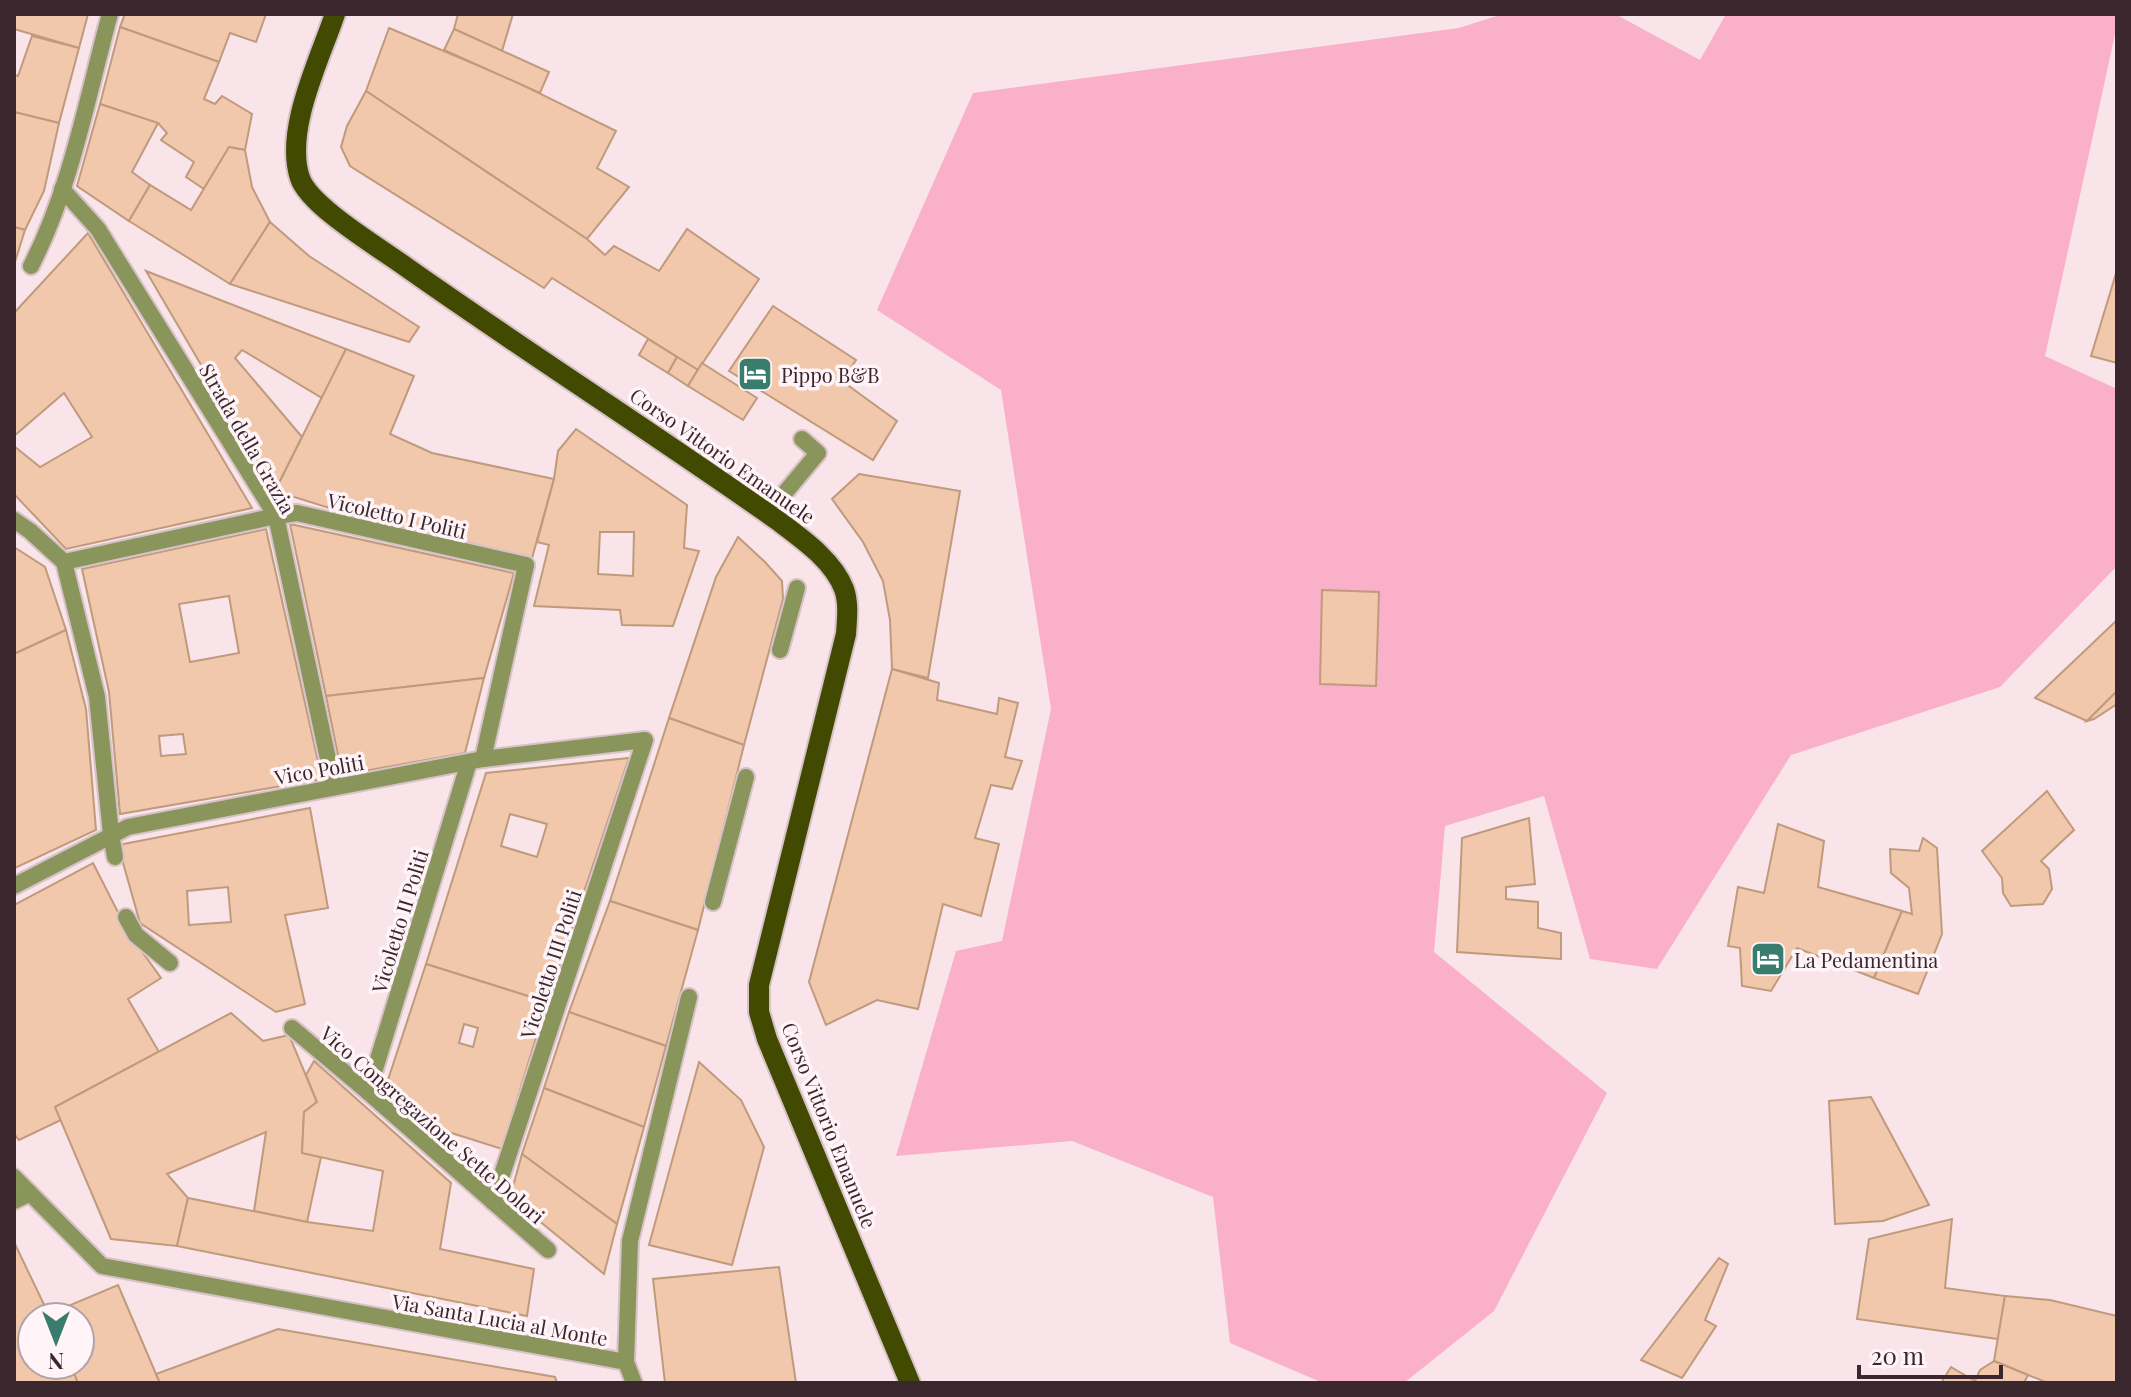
<svg xmlns="http://www.w3.org/2000/svg" width="2131" height="1397" viewBox="0 0 2131 1397" font-family="'Playfair Display',serif">
<style>
.green{fill:#f9b0c8}
.building{fill:#f1c8ab;stroke:#c09a7d;stroke-width:2;fill-rule:evenodd}
.lines{fill:none;stroke-linecap:round;stroke-linejoin:round}
.lane-casing{stroke:#d7c2c8;stroke-width:20}
.street-casing{stroke:#d7c2c8;stroke-width:20}
.primary-casing{stroke:#d7c2c8;stroke-width:24}
.lane{stroke:#8a955c;stroke-width:16}
.street{stroke:#8a955c;stroke-width:16}
.primary{stroke:#414a00;stroke-width:20}
.labels{text-anchor:middle;dominant-baseline:central;stroke-width:7;stroke-linejoin:round;paint-order:stroke}
.poi-label{font-size:20px;fill:#3a272d;stroke:#fff4f7;text-anchor:start}
.street-label{font-size:20px;fill:#3a272d;stroke:#fff4f7}
</style>
<rect width="100%" height="100%" fill="#f9e4ea"/>
<polygon class="green" points="1503,14 1615,14 1700,60 1726,14 2117,14 2117,25 2045,356 2117,389 2117,566 2000,687 1791,755 1657,969 1590,959 1544,796 1445,826 1434,952 1607,1093 1494,1311 1404,1383 1323,1383 1230,1343 1213,1197 1072,1141 896,1156 956,951 1002,941 1051,709 1001,390 877,310 973,93 1459,28"/>
<g class="building">
<polygon points="14,14 88,14 79,48 14,29"/>
<polygon points="125,14 266,14 256,42 230,33 219,62 120,27"/>
<polygon points="458,14 513,14 502,51 454,29"/>
<polygon points="120,27 219,62 204,99 215,104 222,96 252,114 245,150 229,147 204,189 186,177 194,162 161,140 167,133 158,123 100,104"/>
<polygon points="389,28 508,78 616,131 597,168 629,187 587,239 366,91"/>
<polygon points="454,29 549,72 540,93 444,50"/>
<polygon points="32,36 79,48 59,123 14,112 14,75 18,76"/>
<polygon points="366,91 587,239 605,255 614,246 659,271 687,229 759,279 698,370 552,278 544,288 350,166 341,147 347,126"/>
<polygon points="100,104 158,123 132,172 150,185 129,221 77,186"/>
<polygon points="14,112 59,123 44,191 25,230 14,227"/>
<polygon points="229,147 245,150 252,187 270,222 230,284 129,221 150,185 191,210"/>
<polygon points="270,222 309,256 419,327 409,342 230,284"/>
<polygon points="14,227 25,230 14,265"/>
<polygon points="88,233 252,508 66,549 14,494 14,446 40,467 92,437 64,393 14,436 14,313"/>
<polygon points="2117,270 2117,363 2091,356"/>
<polygon points="146,271 346,349 322,398 242,350 235,358 302,437 275,491"/>
<polygon points="773,306 856,360 842,381 897,421 873,460 729,371"/>
<polygon points="648,339 677,357 668,373 639,355"/>
<polygon points="346,349 414,376 390,434 432,453 554,479 532,558 403,531 275,491"/>
<polygon points="677,357 698,370 688,386 668,373"/>
<polygon points="702,363 757,398 743,420 688,386"/>
<path d="M576,429L687,505L684,548L699,551L673,626L622,625L620,610L534,606L549,545L537,542L554,479L558,451ZM600,532H634L633,576L598,574Z"/>
<polygon points="859,474 960,491 928,678 892,669 890,620 883,581 863,542 832,499"/>
<polygon points="290,524 514,573 484,678 326,696"/>
<path d="M266,529L322,779L120,814L109,692L82,569ZM229,596L239,653L190,662L179,604ZM183,734L186,754L161,756L159,736Z"/>
<polygon points="738,537 765,562 782,581 783,599 744,745 669,718 716,577"/>
<polygon points="14,547 45,567 66,630 14,654"/>
<polygon points="1322,590 1379,592 1376,686 1320,684"/>
<polygon points="2117,620 2117,691 2087,721 2035,698"/>
<polygon points="66,630 86,709 96,830 15,868 14,654"/>
<polygon points="892,669 939,683 937,700 997,714 999,698 1018,703 1005,757 1022,761 1012,789 991,785 975,838 999,844 981,916 943,904 918,1009 877,1000 826,1025 809,982"/>
<polygon points="484,678 465,753 342,775 326,696"/>
<polygon points="2117,691 2117,704 2094,719 2087,721"/>
<polygon points="669,718 744,745 698,930 610,901"/>
<path d="M629,758L547,1002L426,964L486,773ZM510,814L547,824L537,857L501,846Z"/>
<polygon points="2047,791 2074,830 2041,861 2049,869 2052,889 2043,904 2011,906 2003,893 2002,878 1982,851"/>
<path d="M310,808L328,908L285,915L305,1004L276,1012L140,923L118,845ZM228,887L231,922L189,925L187,891Z"/>
<polygon points="1529,818 1535,884 1506,887 1506,899 1538,902 1538,928 1561,933 1561,959 1457,952 1462,838"/>
<polygon points="1778,824 1824,841 1818,887 1902,911 1874,978 1797,948 1771,991 1742,986 1740,948 1728,946 1738,887 1764,893"/>
<polygon points="1923,838 1937,848 1942,934 1918,994 1874,978 1902,911 1912,914 1909,888 1891,873 1890,849 1919,851"/>
<polygon points="93,863 128,932 161,978 128,999 159,1052 55,1107 61,1120 19,1140 14,1134 14,905"/>
<polygon points="610,901 698,930 666,1046 569,1012"/>
<path d="M426,964L547,1002L502,1149L414,1121L384,1092ZM464,1024L478,1028L473,1047L459,1043Z"/>
<polygon points="569,1012 666,1046 644,1127 544,1088"/>
<polygon points="231,1013 263,1041 289,1035 317,1102 304,1112 302,1153 321,1157 307,1222 254,1211 266,1132 167,1174 188,1198 177,1246 111,1239 55,1107"/>
<polygon points="314,1061 451,1183 440,1249 534,1269 527,1316 177,1246 188,1198 307,1222 373,1231 383,1171 302,1153 304,1112 317,1102 306,1075"/>
<polygon points="699,1062 741,1100 764,1147 732,1265 649,1245"/>
<polygon points="544,1088 644,1127 617,1224 522,1154"/>
<polygon points="1871,1097 1929,1205 1883,1221 1835,1224 1829,1101"/>
<polygon points="522,1154 617,1224 604,1274 510,1197"/>
<polygon points="1952,1219 1945,1288 2005,1296 1998,1339 1857,1319 1869,1239"/>
<polygon points="14,1242 50,1317 32,1317 32,1365 71,1365 78,1383 14,1383"/>
<polygon points="1719,1258 1728,1264 1705,1320 1716,1326 1682,1378 1641,1360"/>
<polygon points="779,1267 796,1383 665,1383 653,1279"/>
<polygon points="118,1285 156,1374 160,1383 78,1383 71,1365 80,1365 80,1317 50,1317 49,1314"/>
<polygon points="2005,1296 2050,1300 2117,1316 2117,1383 2048,1383 1994,1361"/>
<polygon points="278,1329 555,1377 557,1383 160,1383 156,1374"/>
<polygon points="1994,1361 2028,1375 2024,1383 1941,1383 1951,1367 1975,1381 1980,1370"/>
</g>
<g class="lines">
<g class="lane-casing">
<g id="lane">
<polyline points="62,189 98,229 276,516 334,787"/>
<path d="M31,266C71,188 87,98 110,14"/>
<polyline points="768,513 818,453 802,439"/>
<polyline points="14,520 30,531 64,562 97,697 111,834"/>
<polyline points="64,562 276,516"/>
<polyline points="483,759 526,565"/>
<polyline points="469,762 368,1092 548,1250"/>
<polyline points="14,886 128,827 483,759 645,740 493,1202"/>
</g>
</g>
<g class="street-casing">
<g id="street">
<polyline points="276,516 297,513 526,565"/>
<polyline points="780,650 797,588"/>
<polyline points="111,834 115,857"/>
<polyline points="713,902 746,777"/>
<polyline points="126,917 136,935 170,963"/>
<polyline points="292,1028 368,1092"/>
<polyline points="14,1177 102,1266 626,1362"/>
<polyline points="14,1201 29,1194"/>
<polyline points="634,1383 626,1362 630,1241 689,997"/>
</g>
</g>
<g class="primary-casing">
<path id="primary" d="M335,14C320,59 284,130 300,178C309,206 380,248 406,267C528,353 655,434 777,520C801,538 833,560 844,589C849,603 847,619 846,634L759,985V1012L767,1039L910,1383"/>
</g>
<use href="#lane" class="lane"/>
<use href="#street" class="street"/>
<use href="#primary" class="primary"/>
</g>
<defs>
<g id="hotel-square" transform="scale(1.8)"><rect x="-9" y="-9" width="18" height="18" rx="4" fill="#3a7d6f" stroke="#fff4f7"/><path d="M-6-4.5h1.5V1H6V5H4.5V3h-9V5H-6ZM-4 0a1.8 1.8 0 1 1 3.6 0ZM.5 0V-2.5h3Q6-2.5 6 0Z" fill="#fff"/></g>
</defs>
<g fill-rule="evenodd">
<use href="#hotel-square" x="755" y="374"/>
<use href="#hotel-square" x="1768" y="959"/>
</g>
<g class="labels">
<g class="poi-label">
<text x="781" y="374">Pippo B&amp;B</text>
<text x="1794" y="959">La Pedamentina</text>
</g>
<g class="street-label">
<text transform="translate(248 438) rotate(60)">Strada della Grazia</text>
<text transform="translate(723 455) rotate(35)">Corso Vittorio Emanuele</text>
<text transform="translate(397 515) rotate(13)">Vicoletto I Politi</text>
<text transform="translate(319 769) rotate(-10)">Vico Politi</text>
<text transform="translate(399 921) rotate(-73)">Vicoletto II Politi</text>
<text transform="translate(550 964) rotate(-72)">Vicoletto III Politi</text>
<text transform="translate(433 1124) rotate(41)">Vico Congregazione Sette Dolori</text>
<text transform="translate(830 1125) rotate(68)">Corso Vittorio Emanuele</text>
<text transform="translate(500 1319) rotate(10)">Via Santa Lucia al Monte</text>
</g>
</g>
<rect width="2131" height="1397" fill="none" stroke="#3a272d" stroke-width="32"/>
<g transform="translate(56 1341) rotate(180)"><circle r="38" fill="#fff4f7" stroke="#b0a2a6" stroke-width="2"/>
<path d="M0-6L14 30L0 20L-14 30Z" fill="#3a7d6f"/>
<text y="-12" font-size="22" font-weight="bold" text-anchor="middle" fill="#3a272d">N</text>
</g>
<path d="M1859 1365v12h142v-12" fill="none" stroke="#3a272d" stroke-width="4"/>
<text x="1871" y="1365" font-size="24" fill="#3a272d" stroke="#fff4f7" stroke-width="6" paint-order="stroke">20 m</text>
</svg>
